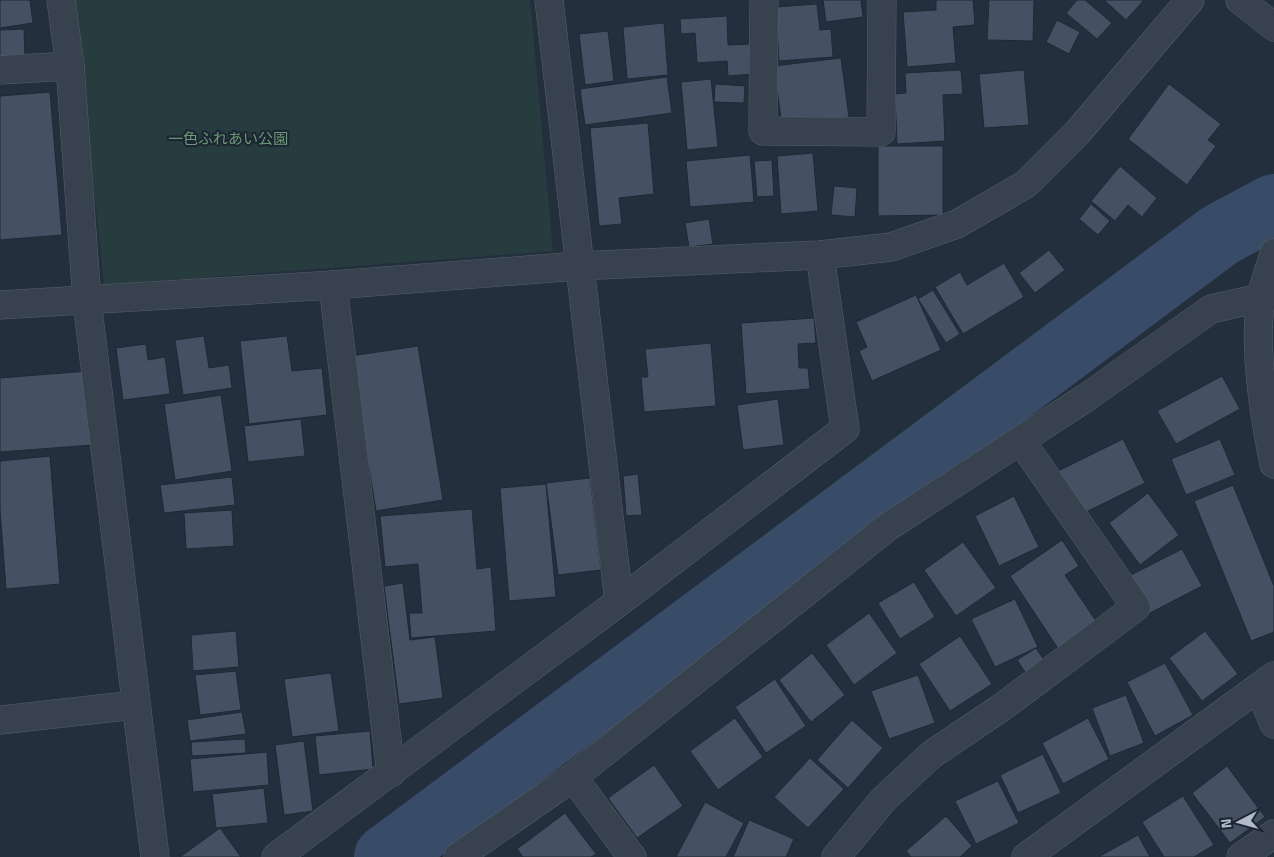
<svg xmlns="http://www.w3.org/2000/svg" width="1274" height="857" viewBox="0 0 1274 857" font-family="'Titillium Web','Noto Sans JP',sans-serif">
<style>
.park{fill:#263c3f}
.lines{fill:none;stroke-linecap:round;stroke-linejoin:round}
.river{stroke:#394c67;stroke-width:64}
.building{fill:#455162;stroke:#1f2835}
.street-casing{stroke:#565f6c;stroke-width:29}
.street{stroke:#38414e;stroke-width:28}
.labels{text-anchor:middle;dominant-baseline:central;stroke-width:4.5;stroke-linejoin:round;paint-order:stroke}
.park-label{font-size:15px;fill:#6b9a76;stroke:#1d2633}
</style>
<rect width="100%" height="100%" fill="#242f3e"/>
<polygon class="park" points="74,0 530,0 553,251 104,285"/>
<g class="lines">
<polyline class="river" points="386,857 1220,235 1274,206"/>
</g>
<g class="building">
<polygon points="0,0 30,0 33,23 0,28"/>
<polygon points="823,0 861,0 863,17 826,22"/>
<polygon points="936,0 973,0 975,25 953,27 956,63 907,67 903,12 936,10"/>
<polygon points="989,0 1034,0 1033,41 987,40"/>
<polygon points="1077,0 1085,0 1112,23 1097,39 1066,13"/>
<polygon points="1104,0 1144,0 1126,20"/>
<polygon points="817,4 820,30 831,29 833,57 779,61 776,7"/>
<polygon points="727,16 728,45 751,44 753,74 728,76 727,61 697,63 695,33 681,34 680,19"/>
<polygon points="1057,20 1080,32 1069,54 1046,42"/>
<polygon points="664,23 668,75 627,79 623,27"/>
<polygon points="24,29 25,56 0,57 0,30"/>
<polygon points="608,31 614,81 585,85 579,34"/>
<polygon points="841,58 849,117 782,126 774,66"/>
<polygon points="961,70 963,94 943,95 945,141 897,144 895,94 906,93 905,73"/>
<polygon points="1024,70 1029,125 984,128 979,74"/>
<polygon points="667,77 672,113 585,125 580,89"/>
<polygon points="711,79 718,147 687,150 681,82"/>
<polygon points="715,84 745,86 744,103 714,102"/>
<polygon points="1169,84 1221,124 1208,140 1216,146 1187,185 1128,139"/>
<polygon points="50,92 62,235 0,240 0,96"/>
<polygon points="648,123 654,194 619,198 622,224 599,226 590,128"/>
<polygon points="878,146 943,146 943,215 878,216"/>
<polygon points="813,153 818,211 781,214 777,156"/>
<polygon points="750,155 754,202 690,207 686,161"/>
<polygon points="772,160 774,196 757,197 754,161"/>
<polygon points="1120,166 1157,198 1142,217 1128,205 1115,221 1091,201"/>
<polygon points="834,186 857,188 855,217 831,215"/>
<polygon points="1091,204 1110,221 1098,235 1079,219"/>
<polygon points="709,219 713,244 689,247 685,223"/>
<polygon points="1049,250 1065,270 1035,293 1019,273"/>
<polygon points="1004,263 1024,297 963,334 935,287 960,272 967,285"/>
<polygon points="933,290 960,334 946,343 918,299"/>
<polygon points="916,295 941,350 872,381 859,351 867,347 856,322"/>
<polygon points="814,318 816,343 798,344 799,368 808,368 810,389 746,394 741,323"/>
<polygon points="204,336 209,368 229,365 232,388 183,395 175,340"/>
<polygon points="287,336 292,371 322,368 327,415 249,424 240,341"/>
<polygon points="711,343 716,406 644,412 641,377 648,377 645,349"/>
<polygon points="146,344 148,360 165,357 170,394 123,400 116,348"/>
<polygon points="418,346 443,500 376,511 351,356"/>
<polygon points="88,371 93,445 0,452 0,378"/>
<polygon points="1222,376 1240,409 1176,444 1157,411"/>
<polygon points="221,395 232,471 175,480 164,404"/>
<polygon points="778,399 784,445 743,450 737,405"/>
<polygon points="301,419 305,456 248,462 244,426"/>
<polygon points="1123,439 1145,483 1076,517 1052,474"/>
<polygon points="1220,439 1235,475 1186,495 1171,459"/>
<polygon points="50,456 60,584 6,589 0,509 0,461"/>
<polygon points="638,474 642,515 626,516 623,476"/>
<polygon points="232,477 235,505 164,513 160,485"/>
<polygon points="590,478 601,570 558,575 546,483"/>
<polygon points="546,484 556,597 509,601 500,488"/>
<polygon points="1233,485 1274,586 1274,632 1251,641 1194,501"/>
<polygon points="1148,493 1179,535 1140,565 1109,523"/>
<polygon points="1014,496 1039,547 999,566 975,516"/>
<polygon points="472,509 477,569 491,567 496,631 411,638 409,613 422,613 418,564 385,567 380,516"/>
<polygon points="232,510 234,546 186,549 184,513"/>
<polygon points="1062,540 1079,566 1065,575 1100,627 1061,653 1010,576"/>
<polygon points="963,542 996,588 956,616 924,570"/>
<polygon points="1182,549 1202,586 1148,614 1129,576"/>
<polygon points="914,582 935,617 900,639 878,603"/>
<polygon points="403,583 410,640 435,637 443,698 399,704 384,586"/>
<polygon points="1015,599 1038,647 995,667 971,619"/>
<polygon points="869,613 897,653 854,685 826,645"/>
<polygon points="236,631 239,667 193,671 191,635"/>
<polygon points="1205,631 1238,674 1202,701 1169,658"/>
<polygon points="960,636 992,684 950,711 919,664"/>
<polygon points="1036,648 1050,669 1031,681 1017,660"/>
<polygon points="812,653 845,695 811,722 779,680"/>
<polygon points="1165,663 1193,715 1155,736 1127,682"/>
<polygon points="236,671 241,710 200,715 195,675"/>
<polygon points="331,673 339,731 292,737 284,679"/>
<polygon points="918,675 935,723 889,739 871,691"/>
<polygon points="775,679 806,726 766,753 735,707"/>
<polygon points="1126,695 1144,743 1110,756 1092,708"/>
<polygon points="242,712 246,734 190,741 187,720"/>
<polygon points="735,718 763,757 718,790 690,751"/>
<polygon points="1088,718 1109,759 1063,784 1042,743"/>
<polygon points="852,720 883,748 848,788 817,760"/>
<polygon points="370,731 373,769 319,775 315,736"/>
<polygon points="245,739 246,753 192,756 191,742"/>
<polygon points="304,741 313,811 284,815 275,745"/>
<polygon points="267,752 269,785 193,792 190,759"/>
<polygon points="1043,754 1061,793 1018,813 1000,775"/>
<polygon points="810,758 844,789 808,828 774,797"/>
<polygon points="654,765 683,806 637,838 608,798"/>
<polygon points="1227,766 1265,817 1230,843 1192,793"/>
<polygon points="998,781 1019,823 976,844 955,801"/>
<polygon points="264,788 268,823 216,828 212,794"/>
<polygon points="1183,796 1214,845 1194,857 1164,857 1142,822"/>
<polygon points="705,802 744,823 726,857 676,857"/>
<polygon points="565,813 596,854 591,857 523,857 517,849"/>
<polygon points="946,816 972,846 960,857 911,857 906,851"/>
<polygon points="749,820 794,839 786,857 733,857"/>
<polygon points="220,828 241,857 180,857"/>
<polygon points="1138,835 1150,857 1100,857 1100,856"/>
</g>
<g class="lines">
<g class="street-casing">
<g id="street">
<polyline points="61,0 70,66 87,301 155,857"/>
<polyline points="549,0 619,602"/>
<polyline points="764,0 763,131 881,132 882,0"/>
<polyline points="1240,0 1274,27"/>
<polyline points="0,70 70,66"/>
<path d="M1274,253C1270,268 1264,283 1261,298C1253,347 1264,415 1274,464"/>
<polyline points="333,285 391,773"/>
<polyline points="0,305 333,285 578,266 820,255 891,247 957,224 1026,184 1078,132 1190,0"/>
<polyline points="1259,688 1274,724"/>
<polyline points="0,720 135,705"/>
<polyline points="573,777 632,857"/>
<polyline points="276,857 619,602 845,429 820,255"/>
<polyline points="458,857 573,777 889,526 1087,397 1211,309 1274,295"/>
<polyline points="836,857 883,800 931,755 1002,707 1136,607 1021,441"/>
<polyline points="1026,857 1274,676"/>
<polyline points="1241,857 1274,834"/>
</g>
</g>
<use href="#street" class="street"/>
</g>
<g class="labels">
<g class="park-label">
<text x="228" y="138">一色ふれあい公園</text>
</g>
</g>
<g transform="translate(1239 822) rotate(264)" stroke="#1d2633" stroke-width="4" paint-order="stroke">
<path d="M0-4L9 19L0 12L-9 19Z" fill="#b4bcc9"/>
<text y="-8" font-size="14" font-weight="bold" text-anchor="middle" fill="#b4bcc9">N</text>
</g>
</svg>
